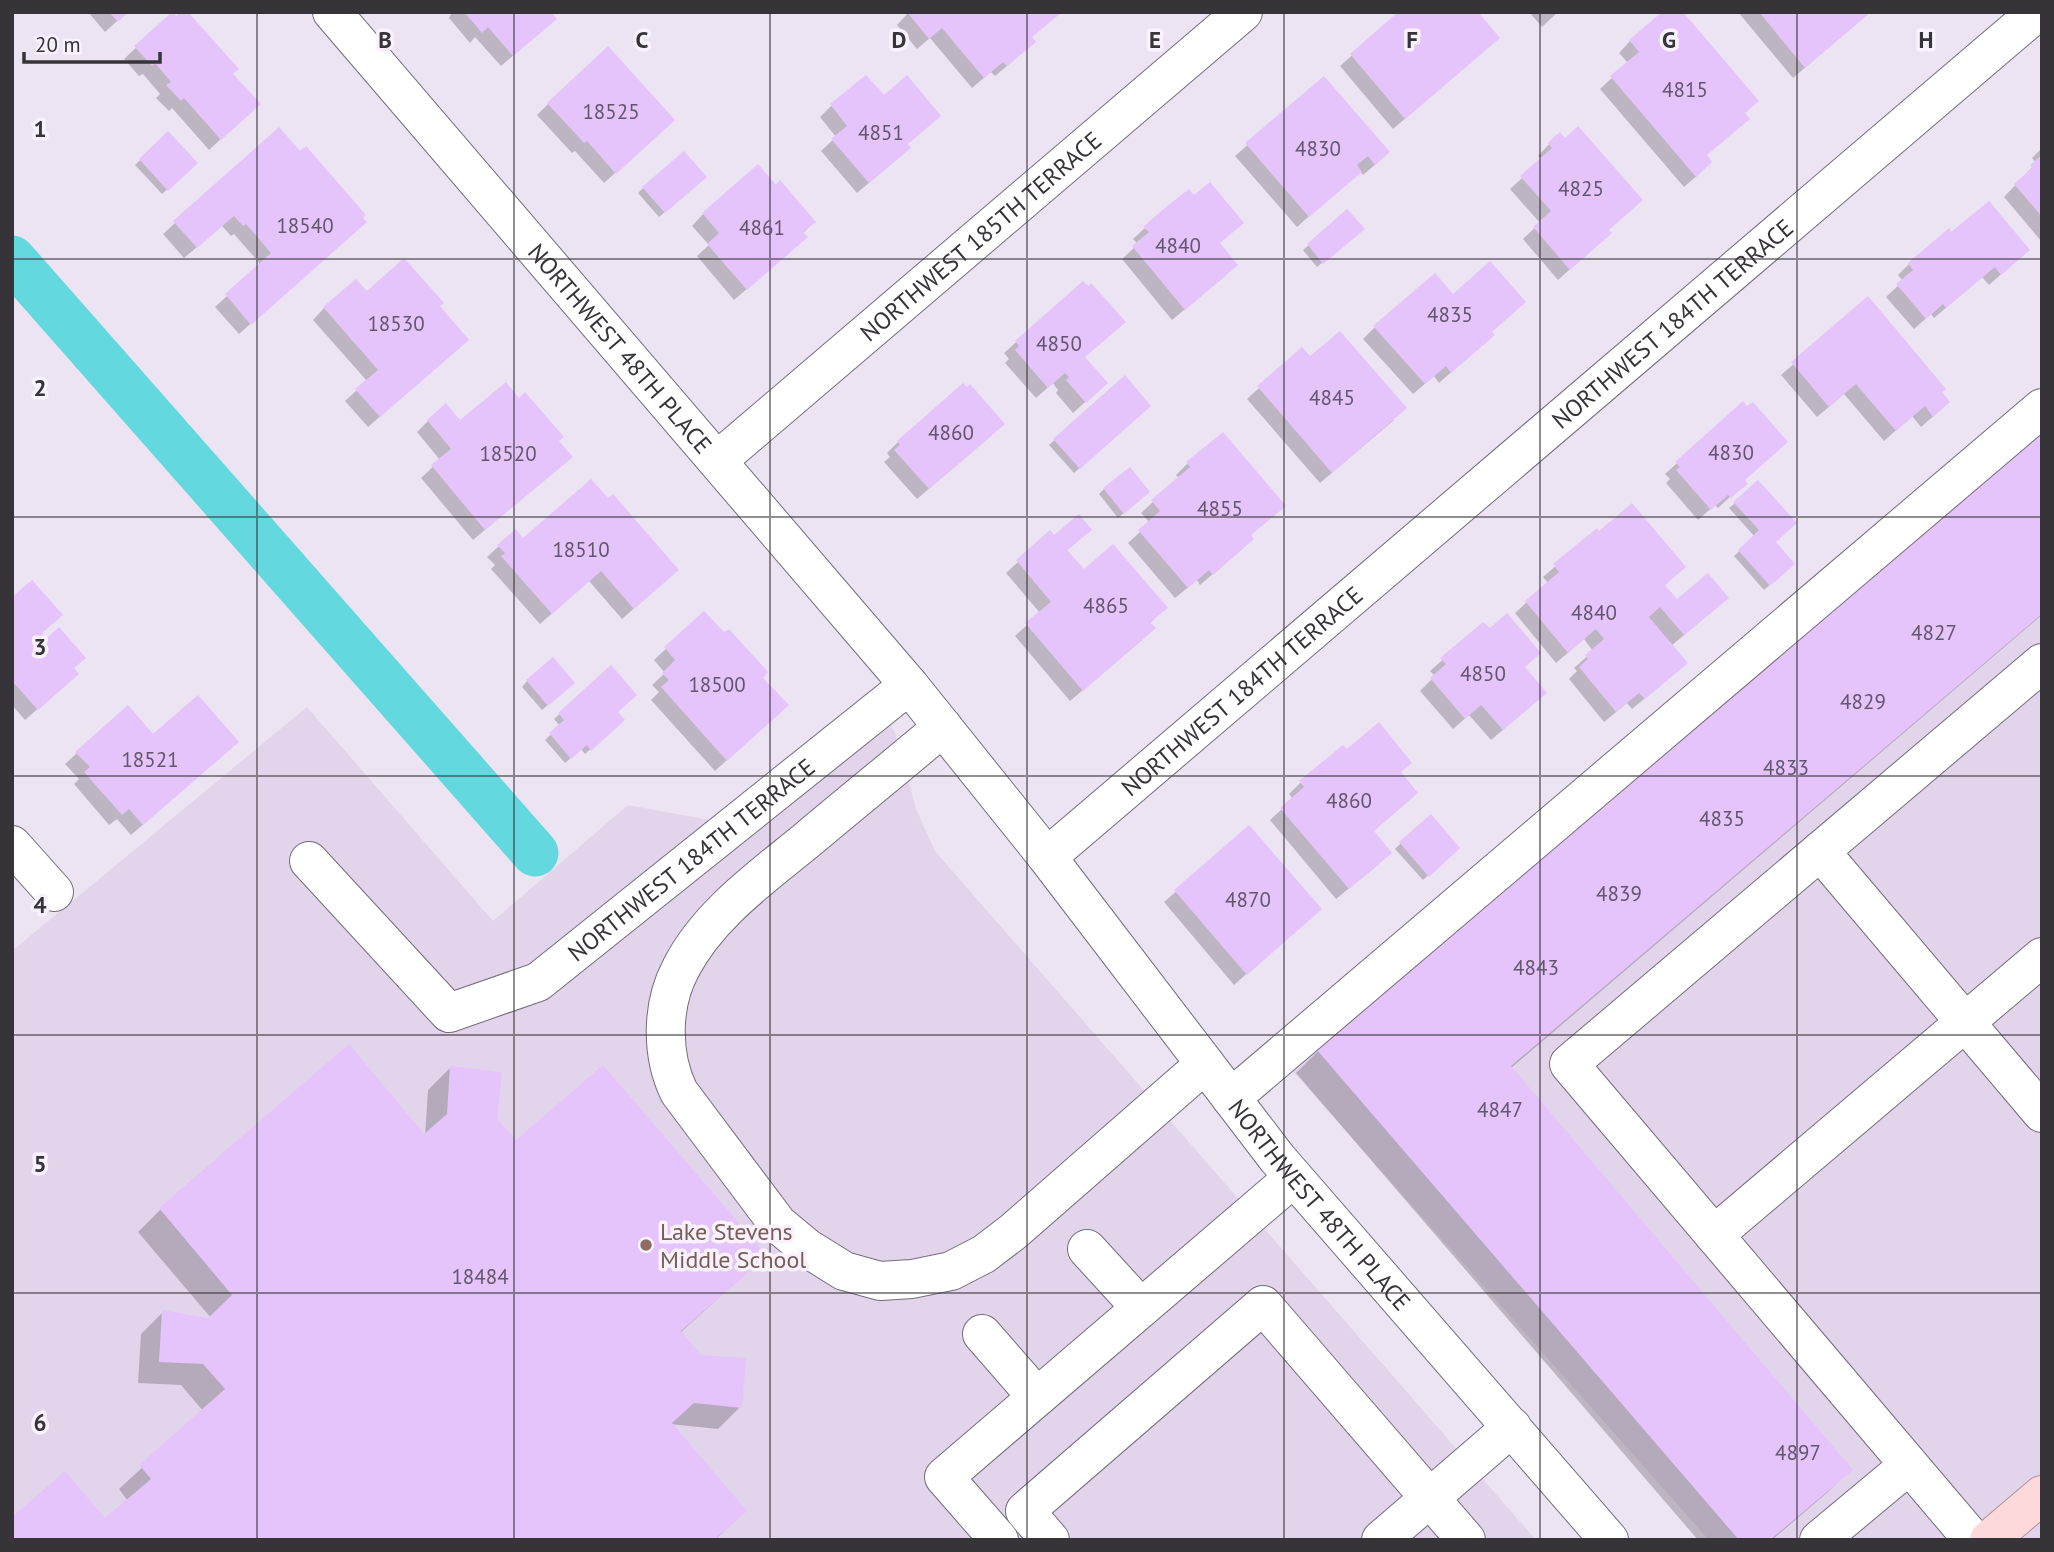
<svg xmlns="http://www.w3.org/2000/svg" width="2054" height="1552" viewBox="0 0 2054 1552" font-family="'PT Sans',sans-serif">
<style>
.built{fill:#e2d5eb}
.shadow{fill:#0003}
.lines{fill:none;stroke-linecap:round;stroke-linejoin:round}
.canal{stroke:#63d8df;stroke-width:47}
.building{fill:#e5c3fb}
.minor-casing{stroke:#746c7a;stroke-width:40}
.major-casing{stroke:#b78e94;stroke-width:40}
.minor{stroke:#fff;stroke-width:38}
.major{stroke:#fed9dc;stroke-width:38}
.grid{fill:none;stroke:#363339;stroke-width:2;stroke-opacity:0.55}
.education-dot{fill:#8d6e63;stroke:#f9f2fe;stroke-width:2.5}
.labels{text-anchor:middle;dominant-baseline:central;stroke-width:7;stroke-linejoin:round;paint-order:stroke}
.number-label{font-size:21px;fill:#62576a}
.street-label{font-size:24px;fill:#363339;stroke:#f9f2fe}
.education-label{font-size:24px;fill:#785e54;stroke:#f9f2fe;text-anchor:start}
.grid-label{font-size:23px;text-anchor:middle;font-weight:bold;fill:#363339;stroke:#f9f2fe;stroke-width:7;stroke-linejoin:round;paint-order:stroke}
</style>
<rect width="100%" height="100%" fill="#ede4f3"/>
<g class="built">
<polygon points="2042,427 2042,1540 1709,1540 1289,1067"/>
<polygon points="867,697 895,732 916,809 935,851 1536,1540 12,1540 12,951 307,707 493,921 628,805 721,822"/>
</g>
<g class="shadow">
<polygon points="88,12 127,12 105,32"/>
<polygon points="452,12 549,12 543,30 501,66 475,37 470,43 449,18"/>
<polygon points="909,12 1031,38 1022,53 995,76 991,72 972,88 930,38 917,49 897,25"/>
<polygon points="1401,12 1486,49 1393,129 1340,66"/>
<polygon points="1529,12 1558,12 1542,27"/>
<polygon points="1738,12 1870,12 1793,78"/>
<polygon points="173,13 232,74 247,115 209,150 172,108 169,111 156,98 160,94 143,74 139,76 124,59"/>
<polygon points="1630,41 1744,114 1705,156 1699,174 1684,187 1600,89 1628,63 1619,53"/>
<polygon points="1324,78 1377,163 1363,175 1360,171 1297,227 1235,156"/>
<polygon points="548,104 661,131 604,183 575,151 572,153 537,115"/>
<polygon points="831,106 906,145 897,159 857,193 821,151 836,137 820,117"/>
<polygon points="279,129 300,153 353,233 239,334 215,307 261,265 234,234 231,236 222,226 184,258 163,234"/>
<polygon points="168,134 196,163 162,194 135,165"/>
<polygon points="1555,138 1607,230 1598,244 1558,280 1523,239 1540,223 1510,189 1542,160 1538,156"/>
<polygon points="2042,148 2042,242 2004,197 2036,163 2032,158"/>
<polygon points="699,182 659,217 638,193 643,188"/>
<polygon points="775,187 814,222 802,234 794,248 734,300 697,256 709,245 692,226 703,214"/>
<polygon points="1347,212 1357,234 1317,267 1303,250"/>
<polygon points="1145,228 1218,244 1225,276 1172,320 1122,259 1138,244 1133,239"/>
<polygon points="2016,261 1989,285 1982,277 1934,318 1931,314 1914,329 1886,297 1903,281 1898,275 1909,264"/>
<polygon points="1083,283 1083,358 1094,394 1073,413 1056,393 1058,390 1053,383 1036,398 1005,363 1009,359 1004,353"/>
<polygon points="367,294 438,307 455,351 368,427 345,401 367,381 313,320 324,308"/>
<polygon points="1868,299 1940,392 1937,413 1921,427 1912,416 1884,441 1844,394 1817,417 1781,375"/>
<polygon points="1375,327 1490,333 1481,346 1439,383 1434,376 1413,394 1363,339"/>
<polygon points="1302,349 1310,359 1394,420 1320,483 1247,399"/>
<polygon points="1125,377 1144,411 1074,473 1049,445"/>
<polygon points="1743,404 1743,481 1745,483 1718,508 1715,505 1698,520 1666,483 1670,479 1665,474"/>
<polygon points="428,421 460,422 557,441 571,457 473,540 421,478 440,460 417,432"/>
<polygon points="992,435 917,499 884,462 890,457 887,453 898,442"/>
<polygon points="2042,436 2042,615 1511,1068 1850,1470 1828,1492 1772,1540 1698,1540 1296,1073 1318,1051"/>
<polygon points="1188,463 1249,536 1241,550 1200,585 1197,580 1175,598 1128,543 1150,523 1141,513 1179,478 1176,475"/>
<polygon points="1104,489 1143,497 1118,518 1099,494"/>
<polygon points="1735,503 1793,564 1764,590 1734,556 1755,537 1729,508"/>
<polygon points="1596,531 1663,586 1677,602 1715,609 1671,646 1674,674 1632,709 1627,703 1604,722 1569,679 1577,671 1574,668 1593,651 1584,639 1556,663 1515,613 1548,583 1543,577"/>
<polygon points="1050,533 1054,538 1078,541 1066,551 1083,572 1165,608 1149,624 1142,640 1070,701 1015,636 1040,613 1006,573"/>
<polygon points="523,540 665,581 622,619 589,581 540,624 491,569 495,565 487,557 499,546"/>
<polygon points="12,600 41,633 65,685 25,720 12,705"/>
<polygon points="704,613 761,678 775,716 715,771 651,700 659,692 652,685 665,673 654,660"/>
<polygon points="1483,624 1523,668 1533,704 1491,740 1469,715 1453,729 1420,691 1435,676 1430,671"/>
<polygon points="611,667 618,725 585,754 581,749 565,763 545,740 560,726 554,719"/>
<polygon points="527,681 567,688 542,710 522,687"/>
<polygon points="153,737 225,753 131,835 117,819 109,825 74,784 79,779 65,764 77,753"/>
<polygon points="1399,773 1373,831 1379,864 1336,899 1270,820 1293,799 1289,794 1300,783"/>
<polygon points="1249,828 1308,920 1234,985 1164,902"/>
<polygon points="1401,843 1458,848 1423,880 1395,849"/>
<polygon points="349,1047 425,1137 428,1090 450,1068 515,1143 765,1256 680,1333 740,1407 718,1429 670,1424 745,1511 715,1540 12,1540 105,1521 128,1501 119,1489 203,1411 181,1385 138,1383 141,1334 163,1312 209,1320 211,1318 138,1232 160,1210"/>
</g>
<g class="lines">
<polyline class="canal" points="12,259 535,853"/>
</g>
<g class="building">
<polygon points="109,12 128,12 118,22"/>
<polygon points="172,12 177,16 180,12 188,12 239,69 233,74 261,104 221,140 184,98 181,101 166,85 171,82 155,63 152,66 134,46"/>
<polygon points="464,12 551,12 557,19 513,56 488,27 482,33"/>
<polygon points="907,12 1062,12 1032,37 1036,42 1007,66 1003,62 984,78 942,28 929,39"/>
<polygon points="1398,12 1478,12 1500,38 1405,119 1350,54"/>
<polygon points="1662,12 1683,12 1759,101 1745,113 1750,119 1707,155 1712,162 1696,177 1610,76 1639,52 1629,40"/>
<polygon points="1759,12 1871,12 1805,68"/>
<polygon points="608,46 675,120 616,174 587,141 584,143 547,103"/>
<polygon points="866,75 884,95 907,75 941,116 908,144 911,148 869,183 831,139 847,126 830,104"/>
<polygon points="1324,76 1390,152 1375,165 1368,156 1357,165 1362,172 1309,217 1245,143"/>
<polygon points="1578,126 1643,200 1609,230 1612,233 1570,270 1533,227 1551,211 1520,176 1552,148 1548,143 1554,137 1560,132 1565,138"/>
<polygon points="279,127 300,151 306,146 366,215 363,218 367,222 251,325 225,294 271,253 246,224 243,226 234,216 197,248 173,221"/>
<polygon points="168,131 198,163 168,191 139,159"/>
<polygon points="684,151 707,177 665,213 642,187"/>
<polygon points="2042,155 2042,217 2014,184 2032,168 2030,165"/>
<polygon points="758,164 776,185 780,180 816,222 803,232 808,237 747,290 707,244 719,233 702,213"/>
<polygon points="1210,182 1244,223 1220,243 1238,265 1185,310 1132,246 1149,232 1143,227 1166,207 1189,189 1194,195"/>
<polygon points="1989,201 2030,250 2001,275 1995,267 1946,308 1943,304 1926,319 1896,284 1913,270 1908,263 1949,228 1951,232"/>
<polygon points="1347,209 1365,229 1323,264 1307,244"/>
<polygon points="404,258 444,303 440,306 469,340 380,417 355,389 378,370 323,307 356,279 367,291"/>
<polygon points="1490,261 1526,302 1492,332 1495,335 1451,373 1446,366 1425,384 1373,326 1435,273 1453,294"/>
<polygon points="1083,281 1088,286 1091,283 1126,322 1085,357 1108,383 1086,403 1066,380 1069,377 1065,373 1048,388 1015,350 1019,346 1015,341"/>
<polygon points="1868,296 1946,389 1942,392 1950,402 1933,417 1925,406 1896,431 1856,384 1829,407 1791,362"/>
<polygon points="1340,331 1407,408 1332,473 1257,386 1302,347 1310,356"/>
<polygon points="1125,375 1151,406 1080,469 1053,439"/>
<polygon points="506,382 519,398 525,392 564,437 559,441 573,457 485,530 431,465 451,449 427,420 446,403 460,420"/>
<polygon points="963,383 967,387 970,384 1005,424 929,489 894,450 900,445 897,441"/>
<polygon points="1743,401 1747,406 1753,402 1788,442 1745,480 1748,484 1739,491 1731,498 1728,495 1711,510 1676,470 1680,467 1675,462"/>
<polygon points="1223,432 1286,506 1251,535 1254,539 1213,575 1209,570 1188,588 1138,530 1160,511 1151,500 1190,467 1186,462"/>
<polygon points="2042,433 2042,614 1511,1066 1853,1470 1770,1540 1739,1540 1317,1050"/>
<polygon points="1130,467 1150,492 1124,514 1103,488"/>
<polygon points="591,479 608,498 613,494 679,570 634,609 601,571 552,614 501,556 505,553 497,545 516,529 523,538"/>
<polygon points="1758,480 1797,523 1776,542 1795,564 1770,586 1738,550 1759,530 1733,502"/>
<polygon points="1632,503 1686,567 1665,585 1677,599 1708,573 1729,598 1684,635 1660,607 1649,617 1688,663 1645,699 1639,693 1616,712 1579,667 1588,659 1585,655 1604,639 1596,629 1568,653 1525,601 1559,572 1553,564 1597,528 1599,531"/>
<polygon points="1079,514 1092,530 1067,550 1084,569 1113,544 1168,608 1150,622 1156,628 1083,691 1025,623 1051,602 1016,560 1050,530 1054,535"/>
<polygon points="32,580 63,615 42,633 47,638 59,627 86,658 74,668 79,674 38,710 12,681 12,597"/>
<polygon points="704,611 724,632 729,629 768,672 763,678 789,705 727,761 661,687 669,680 662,673 675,660 664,647"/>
<polygon points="1507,613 1541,653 1525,667 1547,693 1503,730 1481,705 1465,719 1430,678 1446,664 1440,658 1483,622 1490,628"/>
<polygon points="553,657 575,683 548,706 526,680"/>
<polygon points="611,665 637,695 618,712 625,720 591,751 587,745 571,759 549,733 564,720 558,713"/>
<polygon points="198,695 239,742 143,825 129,809 122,815 84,772 90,767 75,752 128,705 153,734"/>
<polygon points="1379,722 1412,763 1401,772 1418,793 1374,831 1392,853 1349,889 1280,808 1304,787 1299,781 1343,745 1347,749"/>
<polygon points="1431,814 1460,848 1429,877 1399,842"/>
<polygon points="1249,825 1322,909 1247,975 1174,890"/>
<polygon points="349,1044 424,1134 447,1114 450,1066 502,1072 497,1119 516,1140 603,1065 767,1256 681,1331 701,1355 746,1358 742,1408 694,1403 672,1423 747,1511 714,1540 12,1540 12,1517 65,1471 105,1518 151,1479 139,1465 225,1389 203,1364 159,1362 162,1310 208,1318 232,1295 159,1208"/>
</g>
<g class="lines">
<g class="minor-casing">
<g id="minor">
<path id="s1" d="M332,12L909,685L1047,857L1277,1158L1609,1540"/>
<path id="s2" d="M718,460L1243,12"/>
<path d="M943,727C898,765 852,802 807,840C762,877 708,915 681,968C661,1005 661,1055 679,1092L778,1224L807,1248L844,1271L880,1281L912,1279L951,1271L984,1254L1014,1231L1205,1064"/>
<polyline points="12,845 54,892"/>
<polyline points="1820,851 2042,1113"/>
<path id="s3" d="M1047,857L2037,12"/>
<path id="s4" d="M309,861L449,1013L538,982L909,685"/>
<polyline points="1231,1098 2042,408"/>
<polyline points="1714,1235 2042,957"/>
<polyline points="1087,1249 1141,1308"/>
<polyline points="982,1334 1037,1397"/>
<polyline points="999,1540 944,1477 1293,1178"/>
<polyline points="1050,1540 1025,1511 1263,1305 1466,1540"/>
<polyline points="1381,1540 1512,1427"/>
<polyline points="1819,1540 1909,1465"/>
<polyline points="1973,1540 1569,1064 2042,663"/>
</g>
</g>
<g class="major-casing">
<polyline id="major" points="1989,1540 2042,1495"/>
</g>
<use href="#minor" class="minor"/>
<use href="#major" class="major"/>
</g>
<path class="grid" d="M257,12V1540M514,12V1540M770,12V1540M1027,12V1540M1284,12V1540M1540,12V1540M1797,12V1540M12,259H2042M12,517H2042M12,776H2042M12,1035H2042M12,1293H2042"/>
<circle class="education-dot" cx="646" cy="1245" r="7"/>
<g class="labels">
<g class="number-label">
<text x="1685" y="89">4815</text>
<text x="611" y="111">18525</text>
<text x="881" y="132">4851</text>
<text x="1318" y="148">4830</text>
<text x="1581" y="188">4825</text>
<text x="305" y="225">18540</text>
<text x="762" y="227">4861</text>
<text x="1178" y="245">4840</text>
<text x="1450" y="314">4835</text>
<text x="396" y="323">18530</text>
<text x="1059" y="343">4850</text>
<text x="1332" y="397">4845</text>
<text x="951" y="432">4860</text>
<text x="1731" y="452">4830</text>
<text x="508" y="453">18520</text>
<text x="1220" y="508">4855</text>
<text x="581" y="549">18510</text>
<text x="1106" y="605">4865</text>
<text x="1594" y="612">4840</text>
<text x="1934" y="632">4827</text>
<text x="1483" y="673">4850</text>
<text x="717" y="684">18500</text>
<text x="1863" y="701">4829</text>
<text x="150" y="759">18521</text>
<text x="1786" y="767">4833</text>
<text x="1349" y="800">4860</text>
<text x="1722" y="818">4835</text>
<text x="1619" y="893">4839</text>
<text x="1248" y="899">4870</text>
<text x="1536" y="967">4843</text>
<text x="1500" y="1109">4847</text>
<text x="480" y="1276">18484</text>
<text x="1798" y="1452">4897</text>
</g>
<g class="street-label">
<text stroke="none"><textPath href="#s2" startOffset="345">NORTHWEST 185TH TERRACE</textPath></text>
<text stroke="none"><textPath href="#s3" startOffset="822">NORTHWEST 184TH TERRACE</textPath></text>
<text stroke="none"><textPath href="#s1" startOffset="443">NORTHWEST 48TH PLACE</textPath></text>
<text stroke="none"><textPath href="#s3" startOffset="256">NORTHWEST 184TH TERRACE</textPath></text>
<text stroke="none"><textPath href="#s4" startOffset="497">NORTHWEST 184TH TERRACE</textPath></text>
<text stroke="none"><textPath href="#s1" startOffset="1549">NORTHWEST 48TH PLACE</textPath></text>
</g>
<g class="education-label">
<text x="660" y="1231">Lake Stevens<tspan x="660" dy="28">Middle School</tspan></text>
</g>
</g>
<g class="grid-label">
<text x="385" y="48">B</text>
<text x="642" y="48">C</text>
<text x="899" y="48">D</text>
<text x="1155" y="48">E</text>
<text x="1412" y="48">F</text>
<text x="1669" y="48">G</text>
<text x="1926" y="48">H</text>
<text x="40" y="137">1</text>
<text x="40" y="396">2</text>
<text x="40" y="655">3</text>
<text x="40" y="913">4</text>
<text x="40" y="1172">5</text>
<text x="40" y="1431">6</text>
</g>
<rect width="2054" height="1552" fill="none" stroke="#363339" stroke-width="28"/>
<path d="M24 52v10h136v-10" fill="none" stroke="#363339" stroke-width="3.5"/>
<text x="35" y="52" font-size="21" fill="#363339" stroke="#f9f2fe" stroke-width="5" paint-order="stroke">20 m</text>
</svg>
